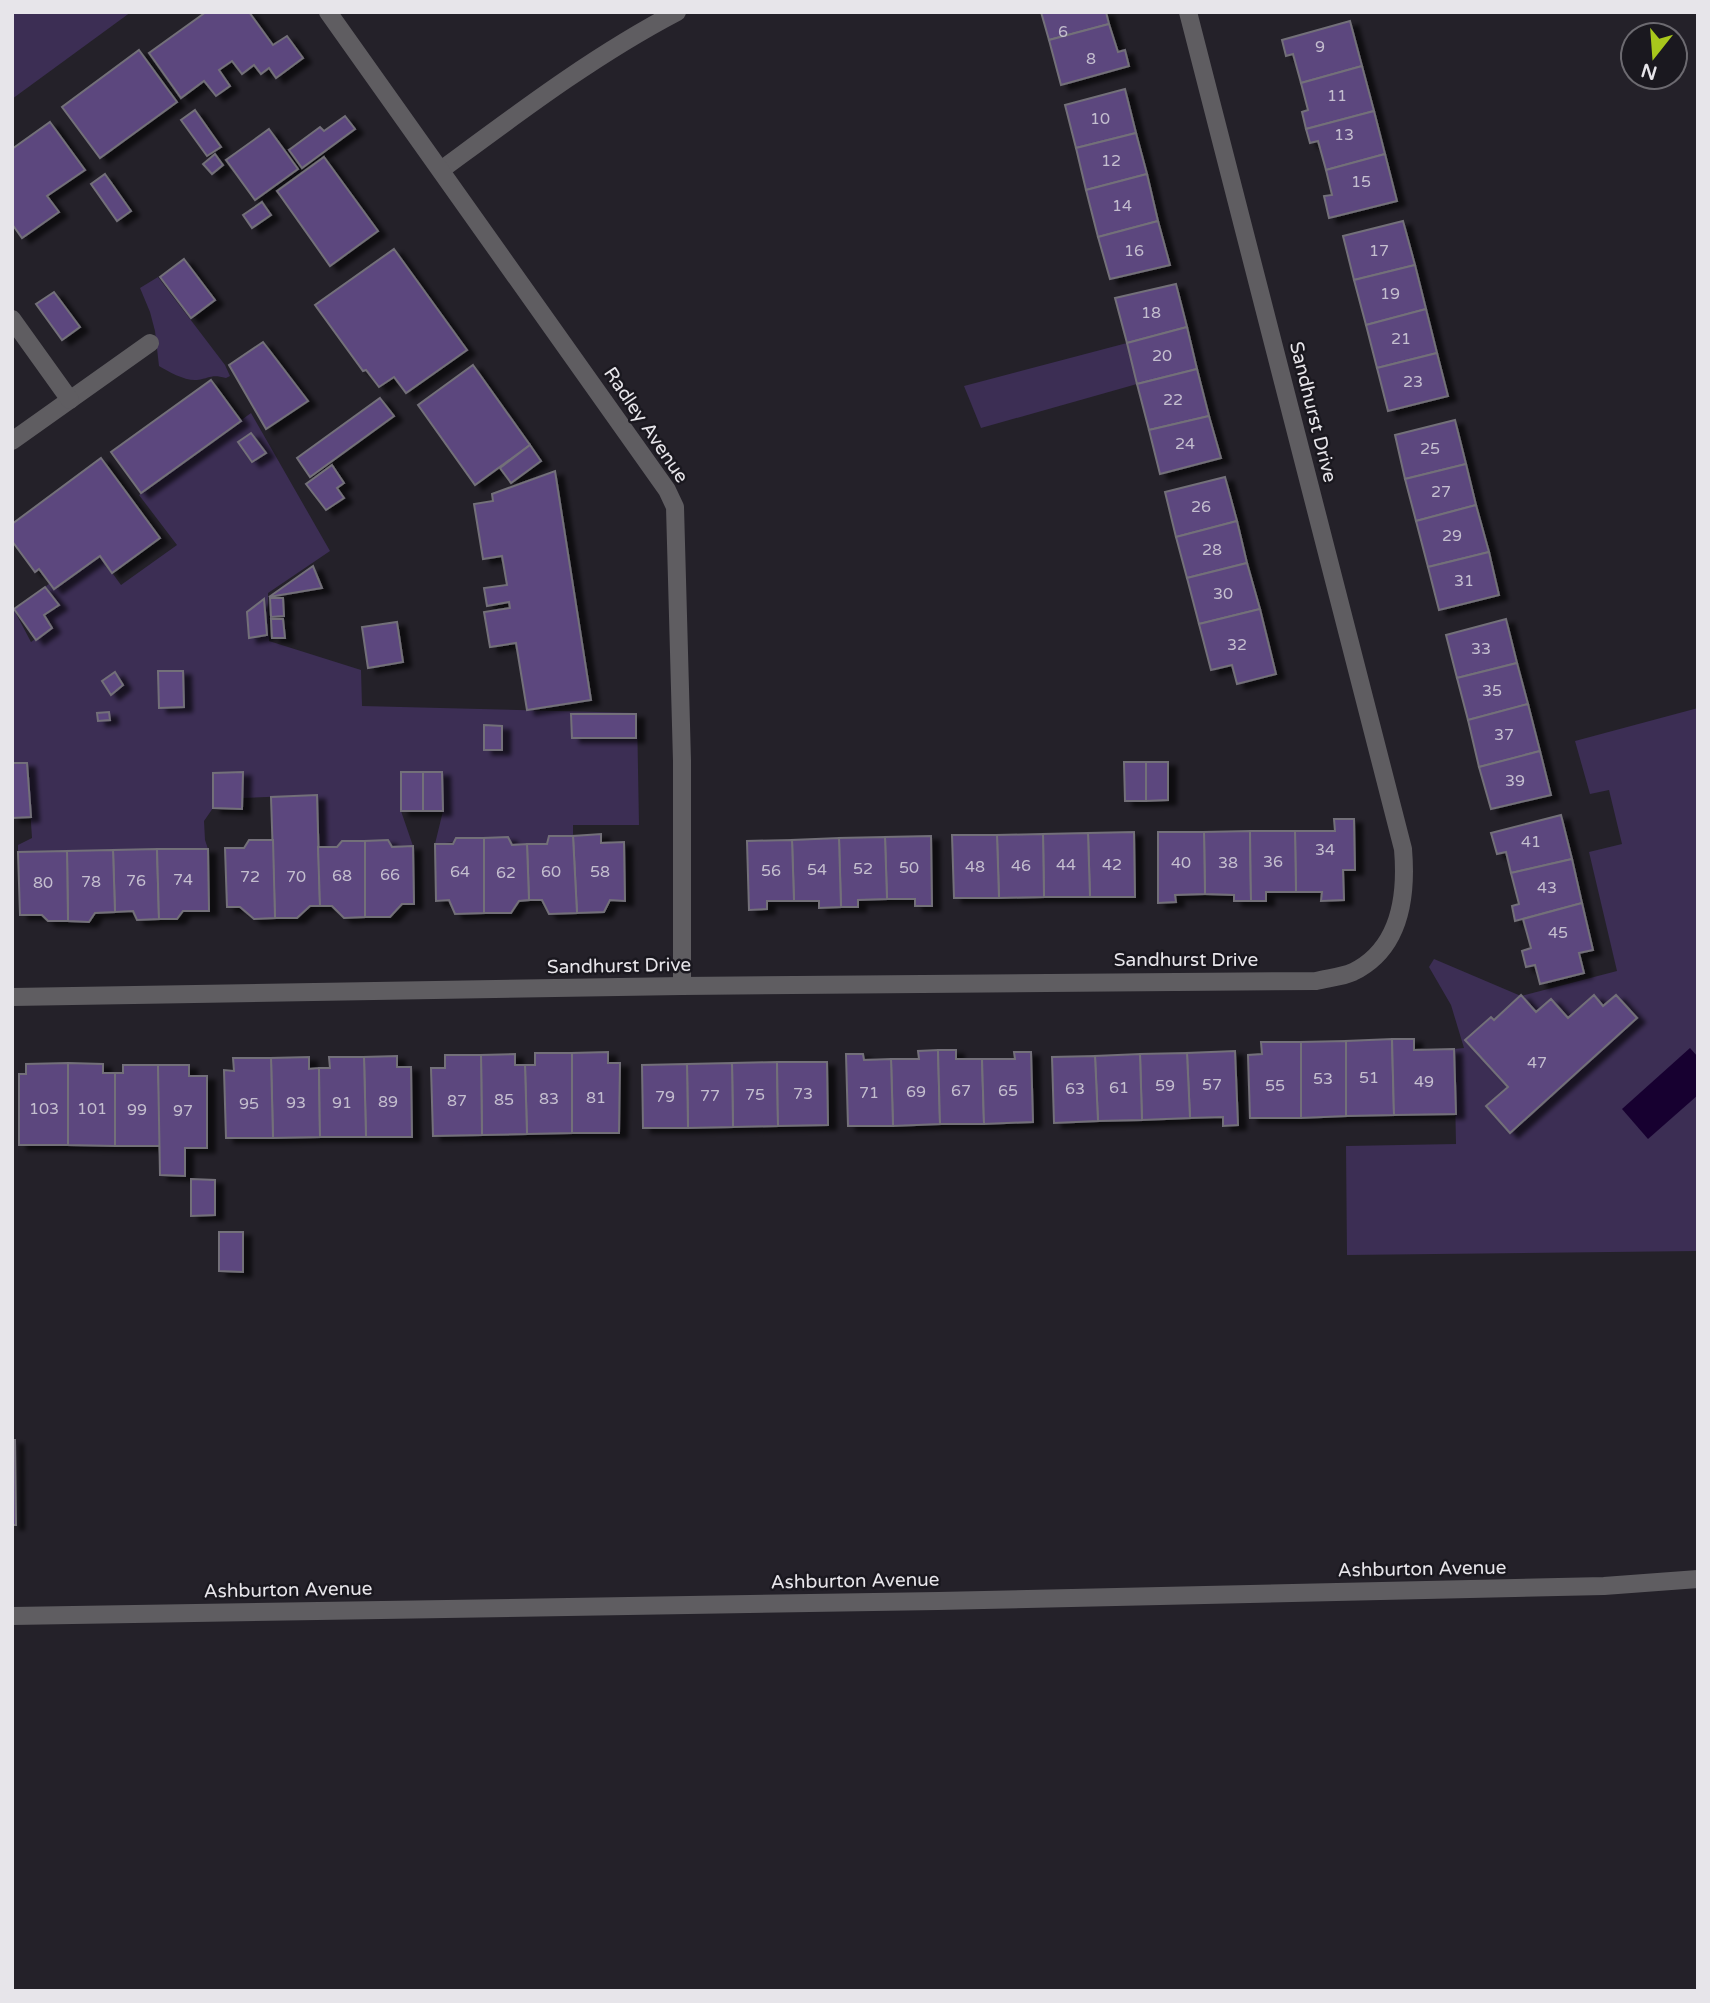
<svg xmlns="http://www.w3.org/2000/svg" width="1710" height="2003" viewBox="0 0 1710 2003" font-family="'Varela Round',sans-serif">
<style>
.green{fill:#3c2e54}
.water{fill:#170030}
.building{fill:#5c477e;stroke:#737079;stroke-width:2;filter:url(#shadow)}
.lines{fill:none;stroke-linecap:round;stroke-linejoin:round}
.service{stroke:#5f5d61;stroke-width:18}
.minor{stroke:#5f5d61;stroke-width:18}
.labels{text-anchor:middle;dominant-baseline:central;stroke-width:5;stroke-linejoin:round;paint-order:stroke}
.number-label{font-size:16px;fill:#c4becf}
.street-label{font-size:19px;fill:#e7e5ea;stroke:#1a181f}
</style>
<defs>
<filter id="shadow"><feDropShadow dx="8" dy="4.5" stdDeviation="2" flood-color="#0009"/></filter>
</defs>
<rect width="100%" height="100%" fill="#242129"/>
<g class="green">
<polygon points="12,12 131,12 12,99"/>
<path d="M158,277L225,365L230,376L226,378C211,374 211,378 197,380C185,381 169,372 159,366L155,331L150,312L140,288Z"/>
<polygon points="1127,343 1137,384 981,428 964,386"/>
<polygon points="251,413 330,551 268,593 269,641 361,670 362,706 637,713 639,825 573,825 573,836 549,836 547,844 512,845 507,837 435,844 443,811 442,772 401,772 401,811 413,846 392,847 388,840 342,841 337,847 318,847 317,795 242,798 242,772 213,773 213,808 204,821 205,840 208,849 18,852 18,845 32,838 27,763 12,763 12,606 31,642 52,628 44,615 59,605 45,587 50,583 54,589 100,556 121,585 177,545 139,495"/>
<polygon points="1698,708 1698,1251 1347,1255 1346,1146 1456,1144 1454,1049 1464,1048 1451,1005 1429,967 1434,959 1521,996 1617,971 1589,852 1622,844 1609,790 1590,794 1575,741"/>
</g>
<polygon class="water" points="1690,1048 1698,1057 1698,1095 1648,1139 1622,1109"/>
<g class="building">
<polygon points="206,12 249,12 273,45 287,36 303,58 276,78 269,68 261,74 254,65 242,74 232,61 219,70 230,86 216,96 204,81 181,98 149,53"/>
<polygon points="1041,12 1106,12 1109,24 1049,40"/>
<polygon points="1350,21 1362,66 1301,83 1293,54 1286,56 1282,40"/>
<polygon points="1109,24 1118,52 1125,50 1129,66 1061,85 1049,40"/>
<polygon points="139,50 177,102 100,158 62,107"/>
<polygon points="1362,66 1374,111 1306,129 1302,112 1308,110 1301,83"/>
<polygon points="1125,89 1136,133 1076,148 1065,105"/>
<polygon points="195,110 221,147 207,156 181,120"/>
<polygon points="1374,111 1385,154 1326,170 1318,141 1310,143 1306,129"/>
<polygon points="345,116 355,129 302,168 289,150 320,127 324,131"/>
<polygon points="50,122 85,170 47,196 59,212 22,238 12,224 12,149"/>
<polygon points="269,129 298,169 255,200 226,160"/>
<polygon points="1136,133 1147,174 1086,190 1076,148"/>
<polygon points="215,154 223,165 212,174 203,164"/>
<polygon points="1385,154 1397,201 1329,218 1324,196 1332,195 1326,170"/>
<polygon points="324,157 378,231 330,266 277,191"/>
<polygon points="105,174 131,211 117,221 91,184"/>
<polygon points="1147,174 1158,221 1098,237 1086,190"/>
<polygon points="262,202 271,215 252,228 243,215"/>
<polygon points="1158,221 1170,265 1110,279 1098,237"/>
<polygon points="1403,221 1415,265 1354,280 1343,236"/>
<polygon points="394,249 467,350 406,393 394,377 379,387 366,370 363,371 315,305"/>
<polygon points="184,259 215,300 191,318 160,277"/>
<polygon points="1415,265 1426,309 1366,325 1354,280"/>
<polygon points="1176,284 1187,327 1127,343 1115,298"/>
<polygon points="54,292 80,327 62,340 36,304"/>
<polygon points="1426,309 1437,353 1377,368 1366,325"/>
<polygon points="1187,327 1197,369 1137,384 1127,343"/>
<polygon points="263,342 308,401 266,429 229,365"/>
<polygon points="1437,353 1448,396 1388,411 1377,368"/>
<polygon points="473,365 530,445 475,485 418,405"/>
<polygon points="1197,369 1209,416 1149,430 1137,384"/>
<polygon points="211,380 241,421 141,493 111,452"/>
<polygon points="380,398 394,416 310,477 297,458"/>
<polygon points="1209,416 1221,458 1160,474 1149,430"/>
<polygon points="1455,420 1466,464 1405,479 1395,435"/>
<polygon points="251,433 266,453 252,462 238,442"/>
<polygon points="530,445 541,461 511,483 500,468"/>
<polygon points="101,458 160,538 112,573 100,556 54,589 39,569 35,572 12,541 12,524"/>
<polygon points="1466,464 1476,505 1416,521 1405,479"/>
<polygon points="332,465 344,483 337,488 344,498 326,510 306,484"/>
<polygon points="555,471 591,700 527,710 516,643 490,647 484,612 510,608 509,602 487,606 484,588 507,585 502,556 483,559 474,504 493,501 492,494"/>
<polygon points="1225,477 1237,521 1176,537 1165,492"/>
<polygon points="1476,505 1489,552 1428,567 1416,521"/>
<polygon points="1237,521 1247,563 1187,578 1176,537"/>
<polygon points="1489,552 1499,595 1439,610 1428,567"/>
<polygon points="1247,563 1260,609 1199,624 1187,578"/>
<polygon points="313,566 322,588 269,597"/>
<polygon points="45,587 59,605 44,615 52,628 36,640 14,609"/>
<polygon points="270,598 283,598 284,616 271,617"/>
<polygon points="264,599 267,635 249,638 247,612"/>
<polygon points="1260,609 1276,674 1237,684 1232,665 1211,670 1199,624"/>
<polygon points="271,619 283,619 285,638 272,638"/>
<polygon points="1506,619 1517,663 1457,678 1446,635"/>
<polygon points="397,622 403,662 368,668 362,627"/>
<polygon points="1517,663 1528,704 1468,720 1457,678"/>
<polygon points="158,671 183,671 184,707 159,708"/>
<polygon points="115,672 123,685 111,695 102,681"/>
<polygon points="1528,704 1540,751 1479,767 1468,720"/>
<polygon points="109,712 110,720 98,721 97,713"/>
<polygon points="571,714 636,714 636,738 572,738"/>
<polygon points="484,725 502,726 502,750 484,750"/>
<polygon points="1540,751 1551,795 1491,809 1479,767"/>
<polygon points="1124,762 1146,762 1146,801 1125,801"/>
<polygon points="1146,762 1168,762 1168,800 1146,801"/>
<polygon points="12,763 27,763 31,817 12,818"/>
<polygon points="243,772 242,809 213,808 213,773"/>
<rect x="401" y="772" width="22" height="39"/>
<polygon points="423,772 442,772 443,811 423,811"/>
<polygon points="317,795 320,906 310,906 297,918 275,918 271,797"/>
<polygon points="1561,815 1572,859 1511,873 1506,852 1497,854 1491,833"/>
<polygon points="1334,819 1354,819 1355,870 1343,870 1344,900 1321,901 1322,892 1296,892 1295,831 1335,831"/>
<polygon points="1250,831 1251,901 1234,901 1234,895 1205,894 1204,832"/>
<polygon points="1250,831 1295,831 1296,892 1266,892 1266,901 1251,901"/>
<polygon points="1134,832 1135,897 1090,897 1088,833"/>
<polygon points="1158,832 1204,832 1205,894 1175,895 1176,902 1158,903"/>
<polygon points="1088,833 1090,897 1044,897 1043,834"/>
<polygon points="601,834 601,843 624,842 625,901 610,900 604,912 577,913 573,836"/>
<polygon points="1043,834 1044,897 999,898 997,835"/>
<polygon points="952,835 997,835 999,898 954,898"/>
<polygon points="549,836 573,836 577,913 549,914 542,900 529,900 527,844 547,844"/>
<polygon points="931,836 932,906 915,906 915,899 887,899 885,837"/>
<polygon points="508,837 512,845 527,844 529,900 519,901 511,913 484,913 484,838"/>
<polygon points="885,837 887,899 858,900 858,907 841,907 839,838"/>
<polygon points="456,838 484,838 484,913 455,914 449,900 436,901 435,844 453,844"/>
<polygon points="839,838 841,907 819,908 819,901 794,901 792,840"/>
<polygon points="249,840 273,840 275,918 254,919 240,907 227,907 225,848 244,848"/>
<polygon points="388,840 392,847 413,846 414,904 402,904 390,917 365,917 365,841"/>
<polygon points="792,840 794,901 767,901 767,909 749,910 747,841"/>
<polygon points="342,841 365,841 365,917 344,918 332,906 320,906 318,847 337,847"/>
<polygon points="157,849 159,919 137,920 133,911 115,912 113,850"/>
<polygon points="157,849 208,849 209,911 183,911 177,919 159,919"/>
<polygon points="113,850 115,912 95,913 89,922 68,921 67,851"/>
<polygon points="67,851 68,921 48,921 42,915 20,915 18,852"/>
<polygon points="1572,859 1582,903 1515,921 1512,906 1519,904 1511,873"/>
<polygon points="1582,903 1593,950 1579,953 1584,973 1540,984 1535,965 1526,967 1522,951 1531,948 1523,919"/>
<polygon points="1521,995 1536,1012 1551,999 1568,1018 1594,995 1603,1006 1616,995 1637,1018 1510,1133 1486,1106 1508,1087 1465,1040 1491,1017 1494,1020"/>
<polygon points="1392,1039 1394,1115 1346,1116 1346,1041"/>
<polygon points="1392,1039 1414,1039 1414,1050 1454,1049 1456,1114 1394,1115"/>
<polygon points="1346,1041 1346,1116 1301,1118 1301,1042"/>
<polygon points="1261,1042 1301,1042 1301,1118 1250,1118 1248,1055 1262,1054"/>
<polygon points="938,1050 940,1124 893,1126 891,1059 919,1059 918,1051"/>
<polygon points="938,1050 956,1050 956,1059 982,1059 984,1124 940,1124"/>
<polygon points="1235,1051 1238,1125 1223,1126 1223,1117 1190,1118 1187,1053"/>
<polygon points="608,1052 608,1063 620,1063 619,1133 572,1133 572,1053"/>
<polygon points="1014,1052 1031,1052 1033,1122 984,1124 982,1059 1015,1059"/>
<polygon points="535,1053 572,1053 572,1133 527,1134 525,1065 535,1065"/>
<polygon points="1187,1053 1190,1118 1142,1120 1140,1054"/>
<polygon points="515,1054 515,1065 525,1065 527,1134 482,1135 481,1055"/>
<polygon points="846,1054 863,1054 864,1060 891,1059 893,1126 848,1126"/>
<polygon points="1140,1054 1142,1120 1098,1121 1095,1056"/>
<polygon points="445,1055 481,1055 482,1135 433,1136 431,1068 445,1068"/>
<polygon points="397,1056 397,1067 411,1067 412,1137 366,1137 364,1057"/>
<polygon points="1095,1056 1098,1121 1054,1123 1052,1057"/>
<polygon points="309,1057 309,1069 319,1068 320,1137 273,1138 271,1058"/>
<polygon points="329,1057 364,1057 366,1137 320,1137 319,1068 330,1068"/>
<polygon points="233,1058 271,1058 273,1138 226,1138 224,1070 234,1071"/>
<polygon points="777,1062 778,1126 733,1127 732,1063"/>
<polygon points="777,1062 827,1062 828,1125 778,1126"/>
<polygon points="68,1063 103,1064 103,1073 115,1073 115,1146 68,1145"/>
<polygon points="68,1063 68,1145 19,1145 19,1074 26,1074 26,1064"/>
<polygon points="732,1063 733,1127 688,1128 687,1064"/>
<polygon points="687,1064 688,1128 643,1128 642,1065"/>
<polygon points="123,1065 158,1065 161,1146 115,1146 115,1073 123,1073"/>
<polygon points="158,1065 189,1065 189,1076 207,1076 207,1148 185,1148 185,1176 160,1175"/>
<polygon points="191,1179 215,1180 215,1215 191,1216"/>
<polygon points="219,1232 243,1232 243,1272 219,1271"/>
<polygon points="12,1440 15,1440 16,1525 12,1525"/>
</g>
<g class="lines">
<g class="service">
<path d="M441,170C517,114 593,56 677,12"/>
<polyline points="12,441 150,343"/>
</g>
<g class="minor">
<polyline points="328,12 667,490 675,507 682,761 682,986"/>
<polyline points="12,319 70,400"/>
<path d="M12,997L682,986L1316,981C1328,978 1342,977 1353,972C1400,949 1407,896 1403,849L1188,12"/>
<polyline points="12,1616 938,1601 1604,1586 1698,1579"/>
</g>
</g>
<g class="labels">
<g class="number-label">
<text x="1063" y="32">6</text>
<text x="1320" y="47">9</text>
<text x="1091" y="59">8</text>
<text x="1337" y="96">11</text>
<text x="1100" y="119">10</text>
<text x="1344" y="135">13</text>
<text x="1111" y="161">12</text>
<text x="1361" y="182">15</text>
<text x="1122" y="206">14</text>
<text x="1134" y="251">16</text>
<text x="1379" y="251">17</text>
<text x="1390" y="294">19</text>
<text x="1151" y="313">18</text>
<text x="1401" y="339">21</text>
<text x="1162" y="356">20</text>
<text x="1413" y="382">23</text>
<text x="1173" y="400">22</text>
<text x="1185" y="444">24</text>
<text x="1430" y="449">25</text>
<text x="1441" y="492">27</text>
<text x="1201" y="507">26</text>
<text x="1452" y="536">29</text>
<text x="1212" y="550">28</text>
<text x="1464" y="581">31</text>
<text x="1223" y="594">30</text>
<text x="1237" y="645">32</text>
<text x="1481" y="649">33</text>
<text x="1492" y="691">35</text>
<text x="1504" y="735">37</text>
<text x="1515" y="781">39</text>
<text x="1531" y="842">41</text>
<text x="1325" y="850">34</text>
<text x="1273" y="862">36</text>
<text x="1181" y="863">40</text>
<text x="1228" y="863">38</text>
<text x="1066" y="865">44</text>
<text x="1112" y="865">42</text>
<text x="1021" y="866">46</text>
<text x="975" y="867">48</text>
<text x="909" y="868">50</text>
<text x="863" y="869">52</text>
<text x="817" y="870">54</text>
<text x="771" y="871">56</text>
<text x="460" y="872">64</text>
<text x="551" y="872">60</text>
<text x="600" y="872">58</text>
<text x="506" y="873">62</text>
<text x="390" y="875">66</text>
<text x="342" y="876">68</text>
<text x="250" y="877">72</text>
<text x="296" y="877">70</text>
<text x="183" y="880">74</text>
<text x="136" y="881">76</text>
<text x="91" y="882">78</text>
<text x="43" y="883">80</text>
<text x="1547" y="888">43</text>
<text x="1558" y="933">45</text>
<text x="1537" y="1063">47</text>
<text x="1369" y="1078">51</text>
<text x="1323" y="1079">53</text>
<text x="1424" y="1082">49</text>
<text x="1212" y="1085">57</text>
<text x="1165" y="1086">59</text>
<text x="1275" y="1086">55</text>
<text x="1119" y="1088">61</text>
<text x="1075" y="1089">63</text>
<text x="961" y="1091">67</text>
<text x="1008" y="1091">65</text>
<text x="916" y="1092">69</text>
<text x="869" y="1093">71</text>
<text x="803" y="1094">73</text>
<text x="755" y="1095">75</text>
<text x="710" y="1096">77</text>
<text x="665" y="1097">79</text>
<text x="596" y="1098">81</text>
<text x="549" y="1099">83</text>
<text x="504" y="1100">85</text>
<text x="457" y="1101">87</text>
<text x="388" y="1102">89</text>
<text x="296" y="1103">93</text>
<text x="342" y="1103">91</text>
<text x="249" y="1104">95</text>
<text x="44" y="1109">103</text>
<text x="92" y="1109">101</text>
<text x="137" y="1110">99</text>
<text x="183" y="1111">97</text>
</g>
<g class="street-label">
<text transform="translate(1313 412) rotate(76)">Sandhurst Drive</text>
<text transform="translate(646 425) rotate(56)">Radley Avenue</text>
<text x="1186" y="960">Sandhurst Drive</text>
<text transform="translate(619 966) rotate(-1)">Sandhurst Drive</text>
<text transform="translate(1422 1569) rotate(-1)">Ashburton Avenue</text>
<text transform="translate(855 1581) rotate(-1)">Ashburton Avenue</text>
<text transform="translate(288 1590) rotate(-1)">Ashburton Avenue</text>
</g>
</g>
<rect width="1710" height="2003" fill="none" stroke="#e7e5ea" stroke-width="28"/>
<g transform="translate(1654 56) rotate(197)"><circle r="33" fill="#1a181f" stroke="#6c6a70" stroke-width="2"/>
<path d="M0-5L12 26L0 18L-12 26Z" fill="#a8c71c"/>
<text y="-10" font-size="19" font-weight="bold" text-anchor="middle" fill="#e7e5ea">N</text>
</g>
</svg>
